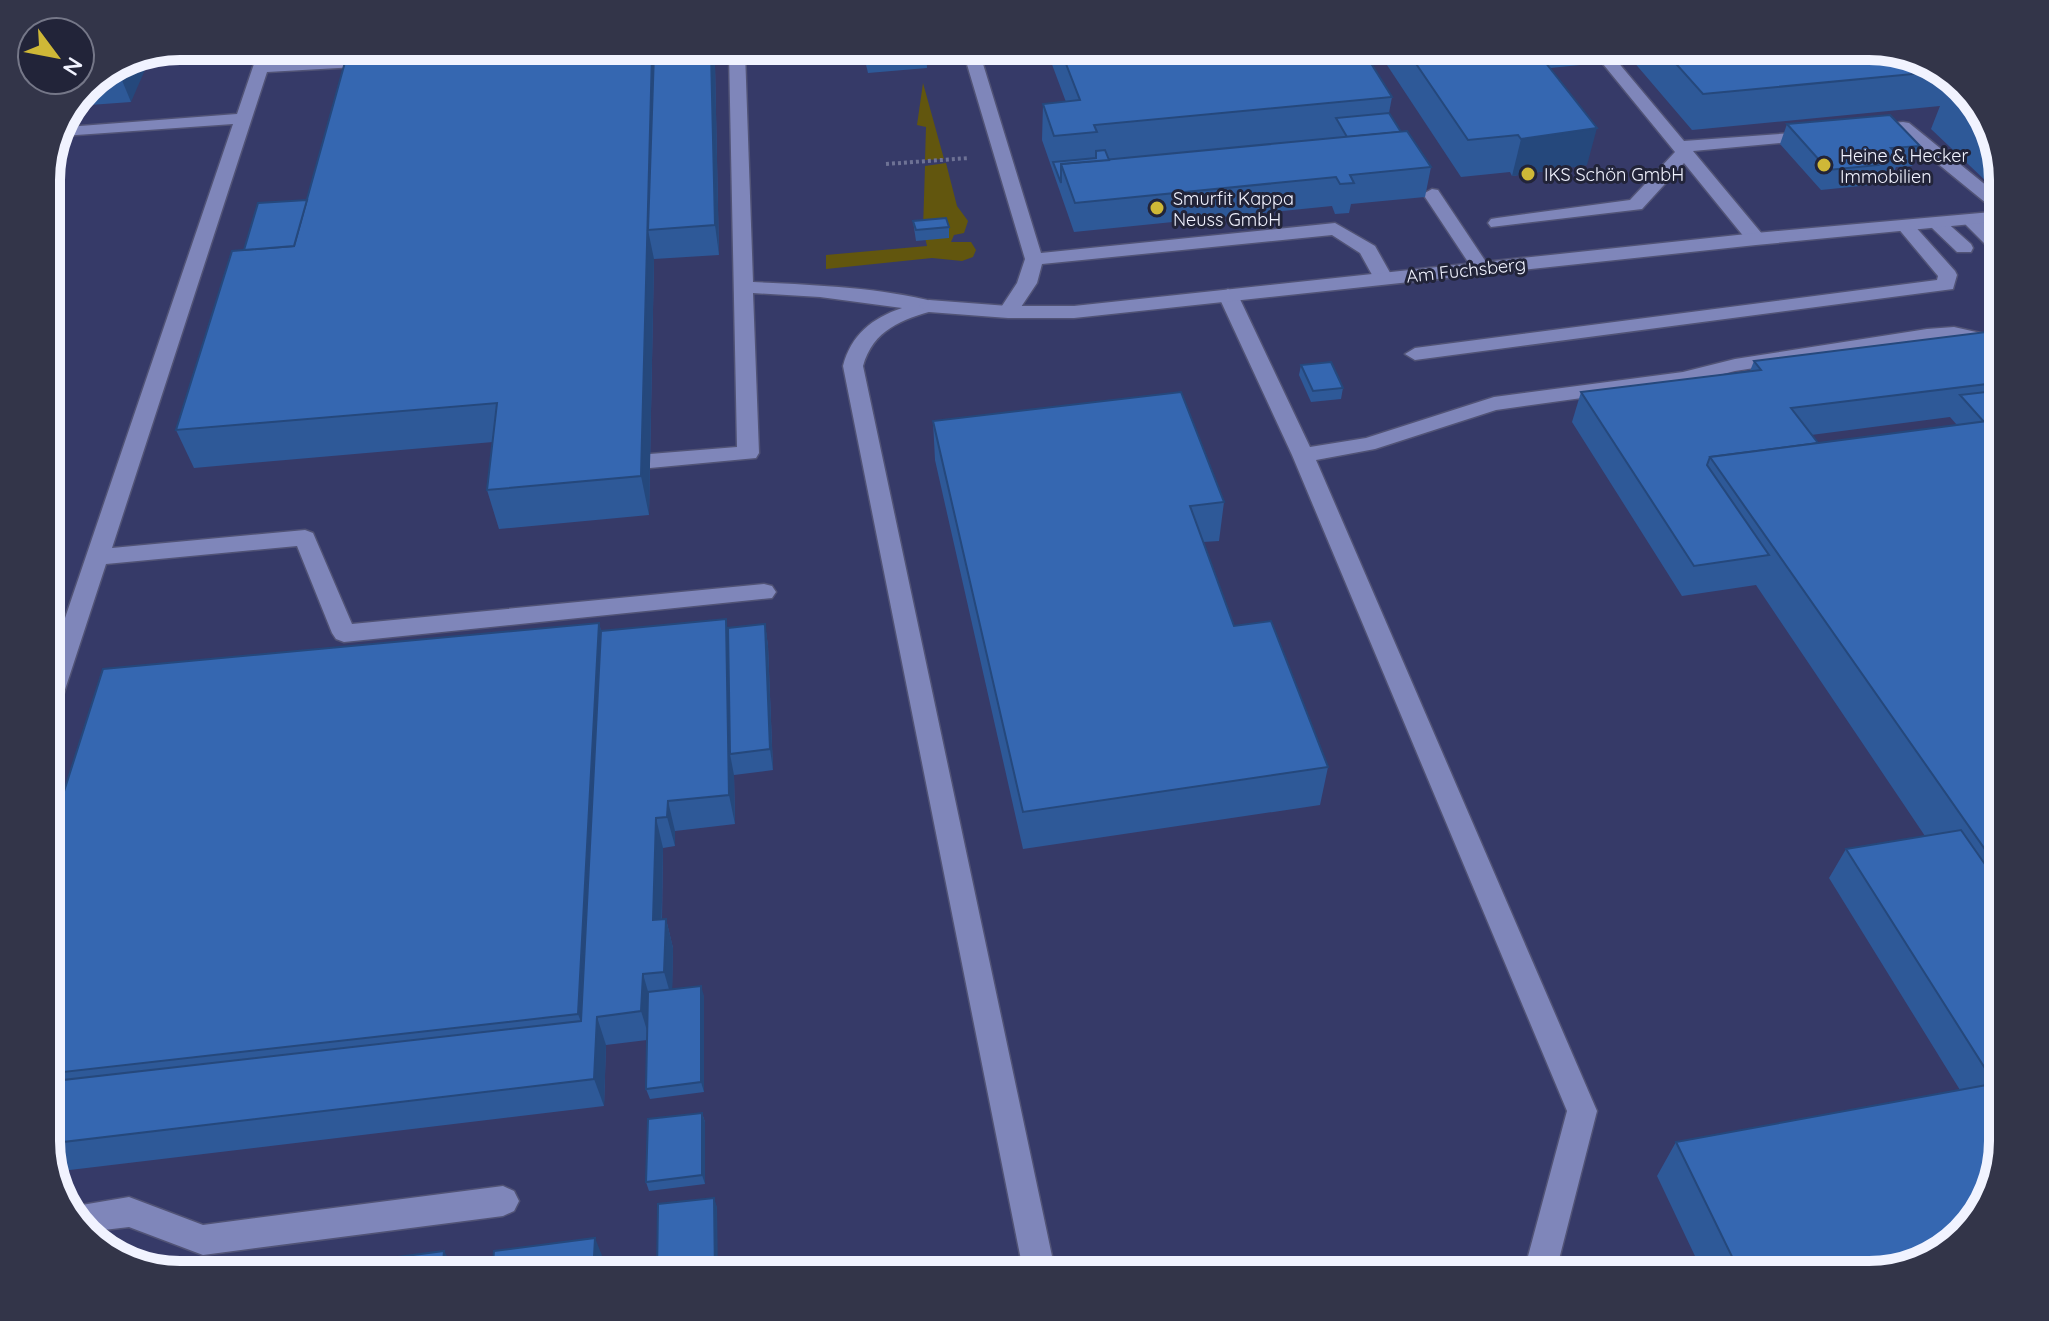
<svg xmlns="http://www.w3.org/2000/svg" width="2049" height="1321" viewBox="0 0 2049 1321" font-family="Quicksand,sans-serif">
<style>
.green{fill:#62560e}
.lines{fill:none;stroke-linecap:round;stroke-linejoin:round}
.service-casing{stroke:#515376;stroke-width:3}
.minor-casing{stroke:#515376;stroke-width:3}
.path{stroke:#6e7295;stroke-width:4;stroke-dasharray:3 3;stroke-linecap:butt}
.service{fill:#7f86ba;fill-rule:evenodd}
.minor{fill:#7f86ba;fill-rule:evenodd}
.wall{fill:#2e5998;fill-rule:evenodd}
.shaded-wall{fill:#25487c}
.building{fill:#3567b1;stroke:#25487c;stroke-width:2}
.poi-dot{fill:#cfb837;stroke:#222439;stroke-width:3}
.labels{text-anchor:middle;dominant-baseline:central;stroke-width:6;stroke-linejoin:round;paint-order:stroke}
.far-poi-label{font-size:18px;fill:#f1f3ff;stroke:#222439;text-anchor:start}
.far-street-label{font-size:18px;fill:#f1f3ff;stroke:#222439}
.rim{fill:none;stroke:#f1f3ff;stroke-width:10}
</style>
<rect width="100%" height="100%" fill="#363a68"/>
<g class="green">
<polygon points="923,83 944,159 925,160 926,127 917,125"/>
<polygon points="946,163 957,206 968,221 964,233 954,235 951,242 971,242 976,250 973,257 962,261 932,258 826,269 826,255 927,246 923,229 925,166"/>
</g>
<g class="lines">
<g class="service-casing">
<g id="service">
<polygon points="1590,48 1606,48 1684,141 1820,131 1823,135 1814,140 1693,151 1763,235 1765,239 1763,243 1749,243 1684,163 1642,209 1491,227 1488,223 1491,219 1497,218 1630,200 1675,152"/>
<polygon points="963,51 979,51 1041,253 1335,223 1375,246 1393,278 1390,282 1376,282 1360,253 1332,235 1042,264 1037,283 1015,316 1001,316 998,312 1017,283 1025,259"/>
<path d="M745,52L753,282C813,285 878,287 936,302L939,306L936,310C902,319 873,330 863,366L1056,1275H1024L843,366C851,335 872,318 902,308L820,297L753,293L759,453L756,458L650,468L642,466L639,461L642,456L650,454L737,447L729,53Z"/>
<polygon points="257,55 273,55 271,63 374,56 382,61 374,66 267,72 112,548 305,530 313,533 352,624 764,584 772,586 776,592 772,598 344,642 336,639 332,633 297,546 106,564 58,711 55,718 46,720 46,674 233,124 62,136 67,127 237,114"/>
<polygon points="1903,122 1909,123 2003,199 2003,213 1997,212 1899,132 1870,135 1861,130 1870,125"/>
<polygon points="1432,189 1438,190 1490,268 1488,272 1481,274 1472,268 1423,194"/>
<polygon points="1972,216 1978,217 2003,240 2003,257 1996,255 1966,225 1963,221"/>
<polygon points="1938,219 1944,220 1971,244 1973,248 1971,252 1957,252 1932,228 1929,224 1932,220"/>
<polygon points="1906,221 1912,223 1955,271 1957,275 1953,289 1415,360 1405,354 1415,348 1937,280 1938,276 1897,227"/>
<polygon points="1228,289 1238,295 1310,447 1366,438 1494,397 1683,372 1735,359 1927,329 1954,327 2003,338 2002,345 1995,347 1954,339 1927,341 1735,371 1683,384 1496,410 1375,449 1316,460 1597,1111 1555,1275 1523,1275 1567,1111 1292,455 1218,295"/>
<polygon points="503,1186 514,1191 519,1201 514,1211 503,1216 203,1255 129,1227 87,1232 64,1208 129,1197 203,1225"/>
</g>
</g>
<g class="minor-casing">
<polygon id="minor" points="2003,211 2003,221 1756,245 1074,318 1008,318 929,312 919,306 929,300 1008,306 1074,306 1756,233"/>
</g>
<polyline class="path" points="886,164 969,158"/>
<use href="#service" class="service"/>
<use href="#minor" class="minor"/>
</g>
<g class="wall">
<polygon points="1869,46 1943,68 1985,113 2003,172 2003,181 1988,183 1931,129 1940,106 1692,130 1621,47"/>
<polygon points="1594,48 1590,64 1550,68 1587,165 1512,176 1510,172 1461,177 1385,62 1386,58 1380,49"/>
<polygon points="1362,49 1392,97 1389,113 1401,132 1431,167 1425,197 1351,204 1349,213 1335,214 1332,206 1074,232 1042,140 1043,104 1066,102 1047,51"/>
<polygon points="926,51 927,68 868,73 863,52"/>
<polygon points="713,53 715,65 719,255 654,259 649,515 499,529 487,490 493,442 194,468 176,430 244,250 307,200 347,55"/>
<polygon points="129,56 131,102 76,106 86,85"/>
<polygon points="1787,124 1920,146 1912,166 1896,167 1892,177 1872,179 1870,185 1821,190 1780,144"/>
<polygon points="913,221 949,227 949,238 916,241"/>
<path d="M2003,341V1141L1869,1275H1704L1657,1176L1676,1142L1960,1090L1829,878L1846,849L1925,836L1756,585L1682,596L1572,422L1581,392L1750,371L1754,361ZM1950,417L1957,425L1818,443L1811,435Z"/>
<polygon points="1301,365 1343,388 1341,399 1311,402 1299,375"/>
<polygon points="933,421 1224,502 1219,541 1203,542 1234,626 1328,767 1320,805 1023,849 935,460"/>
<polygon points="599,623 601,631 728,628 765,624 768,646 773,770 734,775 735,824 675,831 675,846 663,848 662,919 666,919 673,948 672,989 704,996 704,1092 650,1099 646,1089 647,1040 606,1045 604,1106 53,1172 46,1149 46,848"/>
<polygon points="702,1113 705,1122 705,1184 649,1191 646,1182"/>
</g>
<g class="shaded-wall">
<polygon points="652,53 656,53 648,230 654,259 649,515 641,476"/>
<polygon points="711,53 713,53 715,65 719,255 715,225"/>
<polygon points="129,56 151,56 131,102 116,66 117,64"/>
<polygon points="1597,128 1587,165 1512,176 1521,139"/>
<polygon points="726,619 731,649 730,754 734,775 735,824 729,795"/>
<polygon points="599,623 609,661 591,1049 578,1014"/>
<polygon points="765,624 768,646 773,770 770,749"/>
<polygon points="668,801 675,831 675,846 667,817"/>
<polygon points="656,818 663,848 661,949 653,920"/>
<polygon points="666,919 673,948 672,1000 664,972"/>
<polygon points="643,974 651,1002 650,1040 641,1011"/>
<polygon points="701,986 704,996 704,1092 701,1082"/>
<polygon points="597,1017 606,1045 604,1106 594,1079"/>
<polygon points="702,1113 705,1122 705,1184 702,1175"/>
<polygon points="714,1198 717,1207 718,1275 715,1275"/>
<polygon points="595,1238 605,1263 605,1275 593,1275"/>
<polygon points="444,1251 458,1275 442,1275"/>
</g>
<g class="building">
<polygon points="1869,46 1943,68 1945,71 1703,94 1661,47"/>
<polygon points="1534,48 1597,128 1521,139 1518,135 1468,140 1406,49"/>
<polygon points="1362,49 1392,97 1094,125 1097,132 1054,136 1043,104 1080,100 1061,51"/>
<polygon points="652,53 641,476 487,490 497,403 176,430 232,251 294,246 347,55"/>
<polygon points="654,53 711,53 715,225 648,230"/>
<polygon points="1964,91 1985,113 1991,134 1946,93"/>
<polygon points="1389,113 1401,132 1347,137 1336,118"/>
<polygon points="1890,115 1920,146 1891,148 1900,157 1873,160 1878,165 1828,170 1787,124"/>
<polygon points="1407,131 1431,167 1350,175 1354,183 1340,184 1336,177 1075,203 1061,164"/>
<polygon points="1105,150 1109,160 1061,164 1061,183 1053,162 1096,158 1096,151"/>
<polygon points="307,200 294,246 244,250 258,203"/>
<polygon points="946,218 949,227 916,230 913,221"/>
<polygon points="1994,331 2003,341 2003,382 1791,408 1818,443 1710,457 1707,465 1769,555 1694,566 1581,392 1761,370 1754,361"/>
<polygon points="1331,362 1343,388 1313,391 1301,365"/>
<polygon points="2003,390 2003,419 1984,422 1960,395"/>
<polygon points="1181,392 1224,502 1190,506 1234,626 1271,621 1328,767 1023,812 933,421"/>
<polygon points="2003,419 2003,875 1710,457"/>
<polygon points="726,619 729,795 668,801 667,817 656,818 653,920 666,919 664,972 643,974 641,1011 597,1017 594,1079 46,1144 46,1082 581,1021 601,631"/>
<polygon points="599,623 578,1014 46,1074 46,848 103,669"/>
<polygon points="765,624 770,749 730,754 728,628"/>
<polygon points="1961,830 2003,890 2003,1082 1995,1084 1846,849"/>
<polygon points="701,986 701,1082 646,1089 648,992"/>
<polygon points="2003,1082 2003,1141 1981,1215 1936,1257 1869,1275 1741,1275 1676,1142"/>
<polygon points="702,1113 702,1175 646,1182 648,1119"/>
<polygon points="714,1198 715,1275 657,1275 658,1204"/>
<polygon points="595,1238 593,1275 492,1275 494,1251"/>
<polygon points="444,1251 442,1275 260,1275"/>
</g>
<g class="poi-dot">
<circle cx="1824" cy="165" r="8"/>
<circle cx="1528" cy="174" r="8"/>
<circle cx="1157" cy="208" r="8"/>
</g>
<g class="labels">
<g class="far-poi-label">
<text x="1840" y="155">Heine &amp; Hecker<tspan x="1840" dy="21">Immobilien</tspan></text>
<text x="1544" y="174">IKS Schön GmbH</text>
<text x="1173" y="198">Smurfit Kappa<tspan x="1173" dy="21">Neuss GmbH</tspan></text>
</g>
<g class="far-street-label">
<text transform="translate(1466 270) rotate(-6)">Am Fuchsberg</text>
</g>
</g>
<path d="M0 0H2049V1321H0ZM180 60H1869A120 120 0 0 1 1989 180V1141A120 120 0 0 1 1869 1261H180A120 120 0 0 1 60 1141V180A120 120 0 0 1 180 60Z" fill="#333549" fill-rule="evenodd"/>
<path class="rim" d="M180 60H1869A120 120 0 0 1 1989 180V1141A120 120 0 0 1 1869 1261H180A120 120 0 0 1 60 1141V180A120 120 0 0 1 180 60Z"/>
<g transform="translate(56 56) rotate(122)"><circle r="38" fill="#222439" stroke="#757788" stroke-width="2"/>
<path d="M0-6L14 30L0 20L-14 30Z" fill="#cfb837"/>
<text y="-12" font-size="22" font-weight="bold" text-anchor="middle" fill="#f1f3ff">N</text>
</g>
</svg>
